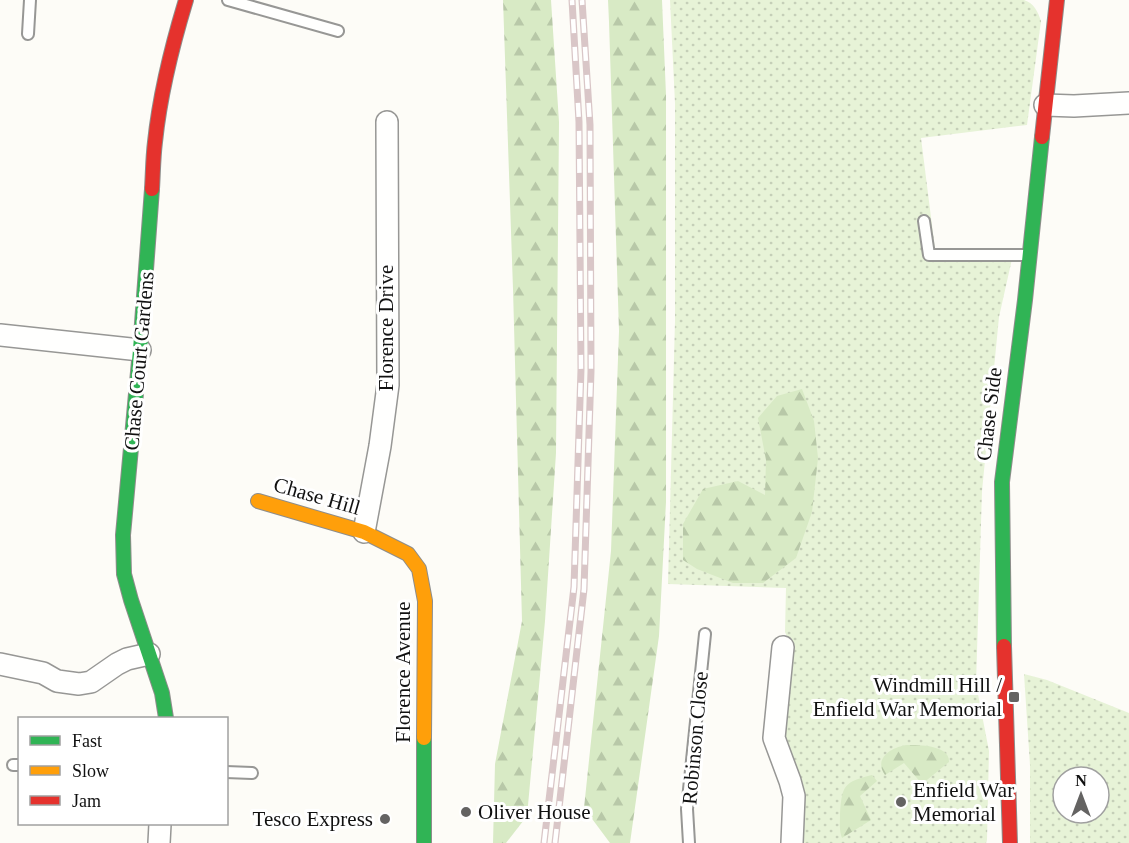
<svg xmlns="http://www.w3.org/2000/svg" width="1129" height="843" viewBox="0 0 1129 843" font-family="'Times New Roman',serif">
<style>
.grass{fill:url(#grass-dots);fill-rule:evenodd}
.forest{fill:url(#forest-firs)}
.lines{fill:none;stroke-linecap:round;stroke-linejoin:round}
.lane-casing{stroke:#979795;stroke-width:14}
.street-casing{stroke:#979795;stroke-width:24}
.fast-casing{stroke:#8e8d8b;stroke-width:16}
.slow-casing{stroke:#8e8d8b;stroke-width:16}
.jam-casing{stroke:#8e8d8b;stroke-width:16}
.lane{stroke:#fffffe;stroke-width:10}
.street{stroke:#fffffe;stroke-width:21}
.fast{stroke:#30b455;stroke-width:14}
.slow{stroke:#ff9f0a;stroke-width:14}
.jam{stroke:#e5322d;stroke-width:14}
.rail-casing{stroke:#d9c6c7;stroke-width:7}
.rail{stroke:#fff;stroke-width:4.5;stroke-dasharray:14;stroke-linecap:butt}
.poi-dot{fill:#646362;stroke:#fff;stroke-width:2}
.labels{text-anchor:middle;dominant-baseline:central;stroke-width:6;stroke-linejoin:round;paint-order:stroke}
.street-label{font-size:21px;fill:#111;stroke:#fff}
.poi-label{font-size:21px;fill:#111;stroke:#fff;text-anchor:end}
</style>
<defs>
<pattern id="grass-dots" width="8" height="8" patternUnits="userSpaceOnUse" patternTransform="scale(1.5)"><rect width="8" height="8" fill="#e7f3d7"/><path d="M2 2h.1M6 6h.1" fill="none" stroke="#c5cfb8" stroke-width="1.8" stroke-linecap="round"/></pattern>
<pattern id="forest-firs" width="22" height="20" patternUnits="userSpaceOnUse" patternTransform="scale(1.5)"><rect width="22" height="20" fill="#d8eac5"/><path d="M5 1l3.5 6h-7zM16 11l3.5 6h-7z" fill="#b8c8a8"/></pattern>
</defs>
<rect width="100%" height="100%" fill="#fdfcf7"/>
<g class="grass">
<path d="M670,0H1024C1034,3 1038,12 1041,21L1027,125L921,138L935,249L1014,250L999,317L982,491L976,684L989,751L987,840L986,843H797L782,741L793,650L785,632L786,588L668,584L675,321V103Z"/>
<path d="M1024,674L1047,680L1129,713V843H1030V765ZM1063,777H1099V813H1063Z"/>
</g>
<g class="forest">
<polygon points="503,0 551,0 559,122 556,453 545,621 527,816 506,843 493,843 495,764 522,621 513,289"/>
<polygon points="608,0 662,0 666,95 666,502 659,636 630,843 610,843 584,808 611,551 619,331 609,22"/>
<polygon points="802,389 814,421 818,458 812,512 796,558 763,583 733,583 697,569 683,560 683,524 703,489 738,481 765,495 766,460 758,418 777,396"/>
<path d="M907,745C919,745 950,745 949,762L922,784L904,763L885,775C873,758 892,747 907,745Z"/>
<path d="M872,775L877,781L860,796L871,820L842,838C839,830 840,823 840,814C842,785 844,782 872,775Z"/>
</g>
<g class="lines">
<g class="lane-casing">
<g id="lane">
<polyline points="228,0 338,31"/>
<polyline points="28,34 30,0"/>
<polyline points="924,221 929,255 1029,255"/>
<polyline points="13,765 20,765"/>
<polyline points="226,772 252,773"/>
<polyline points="689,843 687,809 705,634"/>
</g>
</g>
<g class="street-casing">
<g id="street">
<polyline points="1045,105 1074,106 1129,103"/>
<polyline points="0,335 140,350"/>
<polyline points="364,532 380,446 388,385 387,122"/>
<polyline points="783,647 774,738 790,781 794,796 792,843"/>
<polyline points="0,664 43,673 57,681 79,684 91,682 117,664 127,659 149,654"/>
<polyline points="159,843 160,824"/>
</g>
</g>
<g class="fast-casing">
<g id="fast">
<polyline points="152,189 140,350 123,535 124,574 131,600 162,693 166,718"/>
<polyline points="1004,646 1002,482 1025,300 1042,137"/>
<polyline points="424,843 424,738"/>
</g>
</g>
<g class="slow-casing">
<polyline id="slow" points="258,501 364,532 408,554 419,569 425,601 424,738"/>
</g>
<g class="jam-casing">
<g id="jam">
<polyline points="1042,137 1057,0"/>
<path d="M152,189C153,173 153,158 155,142C160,94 172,46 186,0"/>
<polyline points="1004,646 1010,843"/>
</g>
</g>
<use href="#lane" class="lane"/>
<use href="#street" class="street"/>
<use href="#fast" class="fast"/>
<use href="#slow" class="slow"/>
<use href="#jam" class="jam"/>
<g class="rail-casing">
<g id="rail">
<polyline points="544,843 574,587 581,369 579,122 572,0"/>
<polyline points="555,843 584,589 591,371 590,125 582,0"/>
</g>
</g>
<use href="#rail" class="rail"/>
</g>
<g class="poi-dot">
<rect x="1008" y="691" width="12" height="12" rx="3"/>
<circle cx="901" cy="802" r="6"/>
<circle cx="466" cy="812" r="6"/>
<circle cx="385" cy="819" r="6"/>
</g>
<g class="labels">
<g class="street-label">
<text transform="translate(386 328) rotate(-90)">Florence Drive</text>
<text transform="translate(139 361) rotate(-85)">Chase Court Gardens</text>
<text transform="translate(989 414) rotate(-83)">Chase Side</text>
<text transform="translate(317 496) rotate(16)">Chase Hill</text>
<text transform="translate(403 672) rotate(-90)">Florence Avenue</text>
<text transform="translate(695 738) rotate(-85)">Robinson Close</text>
</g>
<g class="poi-label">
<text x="1002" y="685">Windmill Hill /<tspan x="1002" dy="24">Enfield War Memorial</tspan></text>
<text x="913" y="790" text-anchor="start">Enfield War<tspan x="913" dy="24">Memorial</tspan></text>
<text x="478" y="812" text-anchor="start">Oliver House</text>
<text x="373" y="819">Tesco Express</text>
</g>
</g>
<rect x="18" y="717" width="210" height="108" fill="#ffffff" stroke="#a0a0a0" stroke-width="1.5"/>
<rect x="30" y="736" width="30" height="9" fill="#30b455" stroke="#a0a0a0" stroke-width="1.5"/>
<text x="72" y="747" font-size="18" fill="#111111">Fast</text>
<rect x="30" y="766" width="30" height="9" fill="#ff9f0a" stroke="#a0a0a0" stroke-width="1.5"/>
<text x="72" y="777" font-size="18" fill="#111111">Slow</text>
<rect x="30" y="796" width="30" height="9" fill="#e5322d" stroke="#a0a0a0" stroke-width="1.5"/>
<text x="72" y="807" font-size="18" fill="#111111">Jam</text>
<g transform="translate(1081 795)"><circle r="28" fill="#ffffff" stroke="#a0a0a0" stroke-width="1.5"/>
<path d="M0-4.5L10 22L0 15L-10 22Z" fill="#646362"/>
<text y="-9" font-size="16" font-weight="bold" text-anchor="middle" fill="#111111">N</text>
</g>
</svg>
